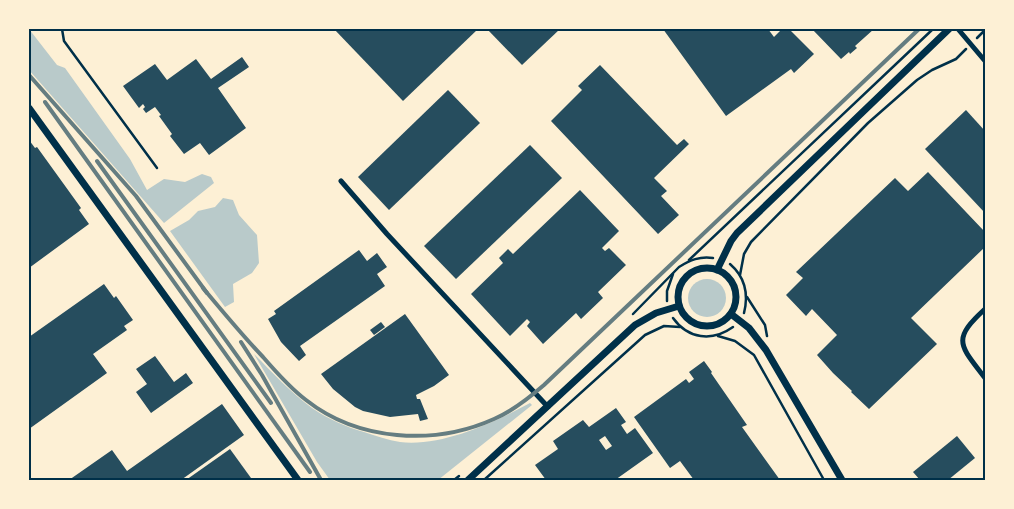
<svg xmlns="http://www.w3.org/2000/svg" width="1014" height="509" viewBox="0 0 1014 509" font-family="Rubik,sans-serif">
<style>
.green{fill:#b9caca}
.building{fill:#264d5e;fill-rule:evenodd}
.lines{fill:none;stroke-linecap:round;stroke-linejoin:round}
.path{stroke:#003049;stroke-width:2.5}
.service{stroke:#003049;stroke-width:2.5}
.minor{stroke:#003049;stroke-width:5}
.tertiary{stroke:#003049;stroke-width:7}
.rail{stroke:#657d81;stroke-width:4}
.neatline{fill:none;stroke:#003049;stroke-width:2}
</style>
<rect width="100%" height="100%" fill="#fdf0d5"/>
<g class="green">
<polygon points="29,29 57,65 65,68 130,159 147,190 164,179 185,182 202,174 211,177 214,183 164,223 29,70"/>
<polygon points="223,198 233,200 239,215 257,235 259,263 252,273 233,284 234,302 225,307 170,231 189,220 198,211 215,207"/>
<circle cx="707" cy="298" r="19"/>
<path d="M254,354C272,372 291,393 312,408C328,419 346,427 364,432C376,436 388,440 400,442C442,447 495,422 530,403L532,405L438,480H330L317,462Z"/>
</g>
<g class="building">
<polygon points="334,29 478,29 403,101"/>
<polygon points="487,29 560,29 522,65"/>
<polygon points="663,29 768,29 774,37 782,29 789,29 814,54 794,73 791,69 726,116"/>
<polygon points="812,29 874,29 855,46 857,48 850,54 849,52 841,59"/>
<polygon points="242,57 249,67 218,88 246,128 209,155 200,143 184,154 170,136 172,134 159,116 161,115 155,107 146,113 143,109 145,107 143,104 139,108 123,86 155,64 167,80 196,59 211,79"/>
<polygon points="600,65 677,145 684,139 689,144 654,178 667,191 661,196 679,215 658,234 551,121 582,90 578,86"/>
<polygon points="448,90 480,123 389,210 358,177"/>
<polygon points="966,110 985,131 985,213 925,149"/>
<polygon points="29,140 35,148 37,147 81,208 79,210 89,224 29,268"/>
<polygon points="530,145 562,178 456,279 424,246"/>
<polygon points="928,172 985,232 985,247 911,318 937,344 869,409 851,392 852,391 833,373 817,355 837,335 812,309 806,316 786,295 803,278 796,272 895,178 908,191"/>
<polygon points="580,190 619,231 602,248 605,251 609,248 626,265 598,292 603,298 581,319 576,313 543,344 527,326 530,322 527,319 510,336 471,294 503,263 499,258 508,249 513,254"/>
<polygon points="359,250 367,261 377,253 387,267 377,274 385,286 300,346 306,355 299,361 281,342 268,319 276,314 274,311"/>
<polygon points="104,284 114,298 116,296 133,320 124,326 127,330 93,354 107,373 29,429 29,337"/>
<polygon points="405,314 449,375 434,386 416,395 417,399 420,399 428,419 420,421 418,414 390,417 363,411 355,407 333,389 321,374"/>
<polygon points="381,322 385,327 374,335 370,330"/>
<polygon points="155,356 174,382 186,373 193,383 151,413 136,392 147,384 136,369"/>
<polygon points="704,361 712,372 711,373 747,425 742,427 780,480 694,480 680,461 670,468 634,417 686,379 689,383 694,379 689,372"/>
<polygon points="222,404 244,435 181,480 69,480 112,450 127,471"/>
<path d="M616,408L626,422L621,425L627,434L635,428L653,453L615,480H546L535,465L558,449L553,441L583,420L589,427ZM605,436L612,446L606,450L599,440Z"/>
<polygon points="957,436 975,458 948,480 920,480 913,472"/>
<polygon points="230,449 251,478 247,480 186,480"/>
</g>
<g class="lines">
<g class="path">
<polyline points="977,38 985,30"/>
<polyline points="689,260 933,29"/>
<path d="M730,264C745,277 749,293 744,313"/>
<polyline points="740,275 744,254 751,242 868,123 917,80 932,70 956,59 966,49"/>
<polyline points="747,297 765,325 767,336"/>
<polyline points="667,301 667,291 673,274"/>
<path d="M633,314L679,267C690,260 700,256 713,258"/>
<path d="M673,318C688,339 712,342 733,327"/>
<polyline points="718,336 735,341 754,355 824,480"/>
<polyline points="454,480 459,476"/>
<polyline points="484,480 645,335 664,326 680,327"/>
</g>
<polyline class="service" points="62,29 64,41 157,168"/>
<g class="minor">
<polyline points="958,29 985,61"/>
<polyline points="341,181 387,234 548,407"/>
<path d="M985,309C951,340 960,345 985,378"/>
</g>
<g class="tertiary">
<polyline points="29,108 298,480"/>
<circle cx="707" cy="297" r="29"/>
<polyline points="717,270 731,241 737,233 949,29"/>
<polyline points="731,314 749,328 766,350 842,480"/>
<polyline points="468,480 635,325 656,313 679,306"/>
</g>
<g class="rail">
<polyline points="29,75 136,196 207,293"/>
<polyline points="45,102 310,472"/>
<polyline points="97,161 271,403"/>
<path d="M203,288C223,312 242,335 263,357C276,372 290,388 306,400C358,441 434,446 494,419C513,411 529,398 544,385L919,29"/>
<polyline points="241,342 262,375 321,480"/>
</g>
</g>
<rect width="1014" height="509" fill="none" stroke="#fdf0d5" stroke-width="60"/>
<rect x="30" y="30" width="954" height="449" class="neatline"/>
</svg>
